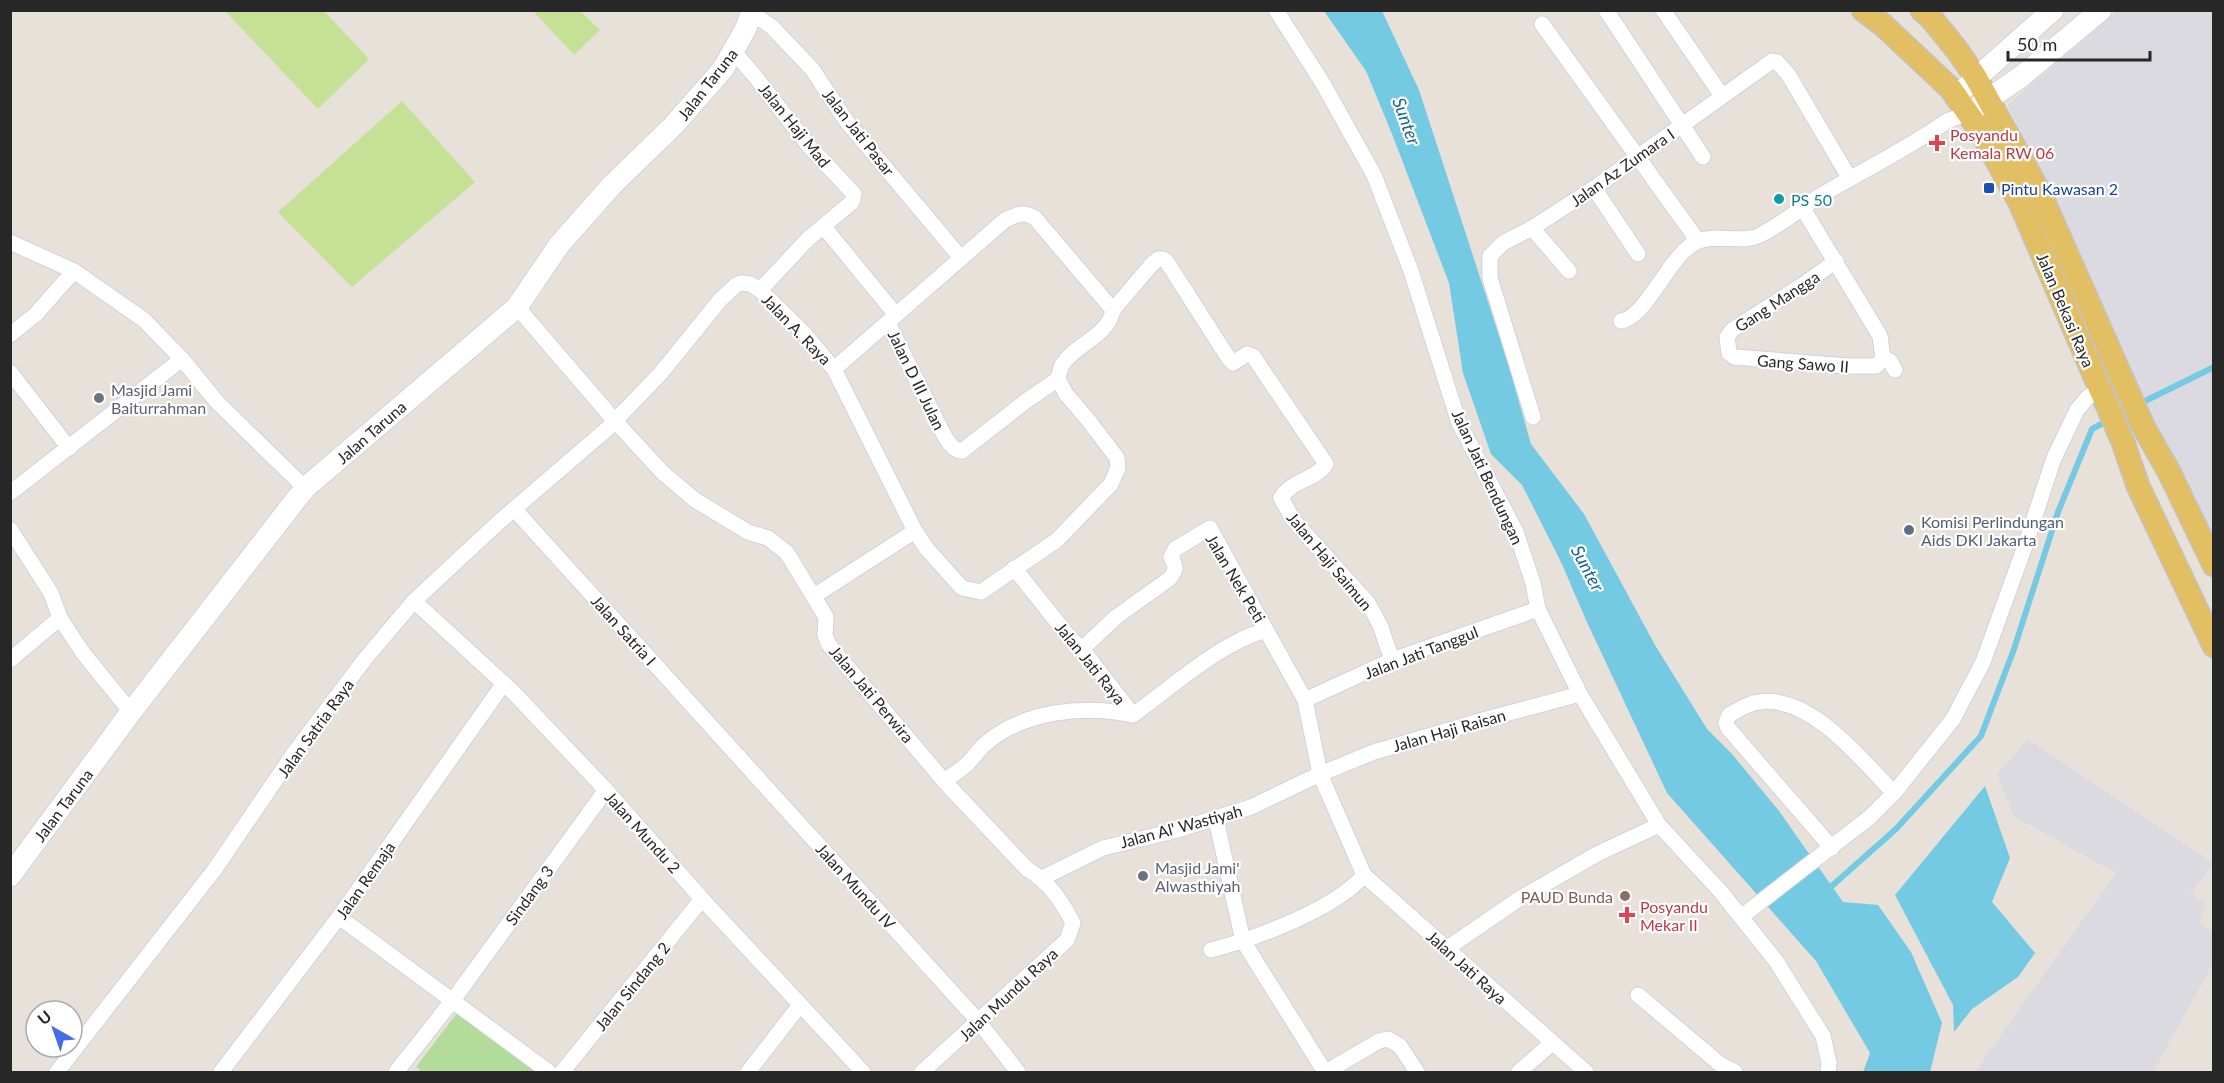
<svg xmlns="http://www.w3.org/2000/svg" width="2224" height="1083" viewBox="0 0 2224 1083" font-family="Lato,sans-serif">
<style>
.industrial{fill:#dbdae1}
.green{fill:#b3db9a}
.pitch{fill:#c5e196}
.water{fill:#74cae2}
.lines{fill:none;stroke-linecap:round;stroke-linejoin:round}
.stream{stroke:#74cae2;stroke-width:6}
.street-casing{stroke:#cfd3df;stroke-width:17}
.secondary-casing{stroke:#cfd3df;stroke-width:23}
.primary-casing{stroke:#c3c3c3;stroke-width:25}
.street{stroke:#fff;stroke-width:15}
.secondary{stroke:#fff;stroke-width:21}
.primary{stroke:#e3bf64;stroke-width:22}
.health-dot{fill:#e0444e;stroke:#fff;stroke-width:2}
.transit-dot{fill:#1a4fb4;stroke:#fff;stroke-width:2}
.culture-dot{fill:#0f9aa8;stroke:#fff;stroke-width:2}
.worship-dot{fill:#6b7280;stroke:#fff;stroke-width:2}
.service-dot{fill:#5c6f8a;stroke:#fff;stroke-width:2}
.education-dot{fill:#8d6e63;stroke:#fff;stroke-width:2}
.labels{text-anchor:middle;dominant-baseline:central;stroke-width:4.5;stroke-linejoin:round;paint-order:stroke}
.street-label{font-size:16px;fill:#272727;stroke:#fff}
.health-label{font-size:16px;fill:#be3a42;stroke:#fff;text-anchor:start}
.transit-label{font-size:16px;fill:#164399;stroke:#fff;text-anchor:start}
.culture-label{font-size:16px;fill:#0d838f;stroke:#fff;text-anchor:start}
.worship-label{font-size:16px;fill:#5b616d;stroke:#fff;text-anchor:start}
.service-label{font-size:16px;fill:#4e5e75;stroke:#fff;text-anchor:start}
.education-label{font-size:16px;fill:#785e54;stroke:#fff;text-anchor:end}
.water-label{font-size:18px;font-style:italic;fill:#196789;stroke:#fff}
</style>
<rect width="100%" height="100%" fill="#e8e1d9"/>
<g class="industrial">
<polygon points="2117,11 2213,11 2213,557 2008,105"/>
<polygon points="2028,739 2213,863 2191,894 2206,903 2199,923 2213,932 2213,963 2153,1072 1975,1072 2116,873 2014,816 1997,775"/>
</g>
<polygon class="green" points="457,1013 536,1072 422,1072 416,1067"/>
<g class="pitch">
<polygon points="225,11 324,11 369,59 318,109"/>
<polygon points="533,11 580,11 600,30 574,55"/>
<polygon points="402,101 475,182 352,287 278,212"/>
</g>
<g class="water">
<polygon points="1324,11 1382,11 1419,90 1507,360 1531,444 1584,514 1655,645 1707,729 1732,754 1779,811 1843,902 1878,905 1911,952 1942,1023 1930,1072 1863,1072 1870,1053 1816,961 1667,793 1586,620 1561,562 1522,485 1491,454 1463,373 1449,283 1392,134 1366,71"/>
<polygon points="1985,786 2010,858 1992,902 2035,953 2018,977 1972,1009 1954,1032 1953,1005 1895,895"/>
</g>
<g class="lines">
<g class="stream">
<polyline points="2139,404 2214,367"/>
<polyline points="1825,892 1896,829 1981,736 2014,649 2058,512 2092,429 2109,420"/>
</g>
<g class="street-casing">
<g id="street">
<polyline points="1276,10 1322,82 1374,175 1411,271 1459,423 1516,532 1533,583 1538,609 1580,694 1659,825 1721,892 1776,961 1823,1036 1829,1063 1828,1072"/>
<polyline points="1606,10 1703,157"/>
<polyline points="1663,10 1722,96"/>
<polyline points="752,13 772,27 812,69 847,122 961,258"/>
<polyline points="1542,24 1698,241"/>
<polyline points="734,52 754,75 808,145 854,194 852,202 808,239 760,290"/>
<polyline points="1594,188 1638,254"/>
<polyline points="1802,207 1880,336 1883,359 1890,361 1895,370"/>
<polyline points="824,227 896,315"/>
<polyline points="1532,228 1569,271"/>
<polyline points="10,242 74,271 144,320 182,359 217,402 305,488"/>
<polyline points="1836,261 1804,284 1732,330 1727,337 1729,353 1734,357 1848,366 1876,366 1883,359"/>
<path d="M517,307L615,421L662,472L695,500L748,532L768,538L787,553L826,617L825,635L829,645L944,781L1027,869C1049,882 1061,900 1073,923L1067,940L922,1072"/>
<path d="M1113,310L1152,264L1158,259H1163L1167,262L1229,359L1233,363L1247,354L1253,356L1326,464C1316,480 1291,480 1281,498L1294,521L1368,603L1380,625L1392,660"/>
<path d="M1621,321C1647,318 1671,250 1699,241C1717,234 1742,243 1758,236C1780,226 1800,208 1820,196C1862,171 1907,149 1947,121L1968,113"/>
<path d="M888,323L945,437C950,444 954,451 962,451L1026,401L1058,379"/>
<polyline points="10,335 36,314 74,271"/>
<polyline points="10,372 69,448"/>
<polyline points="1533,417 1490,278 1490,256 1503,243 1532,228 1594,188 1772,61 1777,62 1788,74 1850,179"/>
<polyline points="10,493 182,359"/>
<polyline points="515,510 979,1022 1018,1072"/>
<polyline points="10,529 51,593 60,618 83,653 131,712"/>
<path d="M1014,568L1070,638L1082,649L1133,715C1173,686 1220,643 1266,630L1305,700L1320,774L1364,875L1586,1072"/>
<polyline points="814,596 915,531"/>
<polyline points="414,601 512,691 606,790 702,899 863,1072"/>
<path d="M1082,649L1116,617L1169,579C1176,571 1177,567 1171,557L1175,549L1210,528L1266,630"/>
<polyline points="10,660 60,618"/>
<polyline points="1305,700 1392,660 1538,609"/>
<path d="M944,781C952,775 963,769 970,761C975,756 979,749 985,744C1025,710 1083,705 1133,715"/>
<polyline points="1216,819 1243,941 1325,1072"/>
<path d="M1832,848L1728,728L1726,723L1729,715C1738,710 1748,703 1759,702C1810,694 1862,760 1894,793"/>
<polyline points="1042,878 1103,848 1174,831 1251,807 1320,774 1374,752 1483,720 1580,694"/>
<polyline points="339,917 549,1072"/>
<polyline points="1741,917 1870,817 1894,793 1953,719 1983,662 2025,546 2054,458 2077,410 2087,398 2099,389"/>
<polyline points="1446,949 1519,899 1597,854 1659,825"/>
<path d="M1211,950C1254,939 1336,909 1364,875"/>
<polyline points="1638,995 1721,1065 1735,1072"/>
<path d="M57,1072L215,869L294,753L365,659L414,601L500,521L607,429L661,373L720,300L736,285L741,283L750,284L760,290L804,333L834,369L915,531L927,549L962,588L981,592L1057,540L1111,484L1118,468L1117,458L1089,421L1066,394L1058,379C1059,375 1060,369 1062,365C1076,343 1108,337 1113,310L1035,218C1023,211 1018,214 1005,220L834,369"/>
<polyline points="221,1072 339,917 504,683"/>
<polyline points="396,1072 453,1000 606,790"/>
<polyline points="562,1072 702,899"/>
<polyline points="748,1072 800,1005"/>
<polyline points="1326,1072 1379,1041 1388,1039 1400,1046 1417,1072"/>
<polyline points="1519,1072 1552,1043"/>
</g>
</g>
<g class="secondary-casing">
<g id="secondary">
<polyline points="1956,96 2053,10"/>
<polyline points="1968,113 2022,76 2101,10"/>
<polyline points="10,876 131,712 305,488 517,307 559,245 613,184 673,126 723,69 745,30 753,10"/>
</g>
</g>
<g class="primary-casing">
<g id="primary">
<polyline points="1863,10 1883,25 1951,89 1983,135 2020,203 2123,442 2138,486 2214,646"/>
<polyline points="1922,10 1931,18 1957,50 1975,76 2040,193 2144,428 2168,470 2214,565"/>
</g>
</g>
<use href="#street" class="street"/>
<use href="#secondary" class="secondary"/>
<use href="#primary" class="primary"/>
</g>
<g class="health-dot">
<path d="M1934 134h6v6h6v6h-6v6h-6v-6h-6v-6h6z"/>
<path d="M1624 906h6v6h6v6h-6v6h-6v-6h-6v-6h6z"/>
</g>
<rect class="transit-dot" x="1983" y="182" width="12" height="12" rx="3"/>
<circle class="culture-dot" cx="1779" cy="199" r="6"/>
<g class="worship-dot">
<circle cx="99" cy="398" r="6"/>
<circle cx="1143" cy="876" r="6"/>
</g>
<circle class="service-dot" cx="1909" cy="530" r="6"/>
<circle class="education-dot" cx="1625" cy="896" r="6"/>
<g class="labels">
<g class="street-label">
<text transform="translate(707 84) rotate(-52)">Jalan Taruna</text>
<text transform="translate(795 125) rotate(51)">Jalan Haji Mad</text>
<text transform="translate(859 132) rotate(52)">Jalan Jati Pasar</text>
<text transform="translate(1622 167) rotate(-35)">Jalan Az Zumara I</text>
<text transform="translate(1777 301) rotate(-33)">Gang Mangga</text>
<text transform="translate(2066 310) rotate(67)">Jalan Bekasi Raya</text>
<text transform="translate(797 329) rotate(46)">Jalan A. Raya</text>
<text transform="translate(1803 363) rotate(4)">Gang Sawo II</text>
<text transform="translate(917 380) rotate(64)">Jalan D III Julan</text>
<text transform="translate(371 432) rotate(-41)">Jalan Taruna</text>
<text transform="translate(1488 477) rotate(65)">Jalan Jati Bendungan</text>
<text transform="translate(1330 561) rotate(50)">Jalan Haji Saimun</text>
<text transform="translate(1236 578) rotate(59)">Jalan Nek Peti</text>
<text transform="translate(624 630) rotate(48)">Jalan Satria I</text>
<text transform="translate(1421 652) rotate(-21)">Jalan Jati Tanggul</text>
<text transform="translate(1091 663) rotate(51)">Jalan Jati Raya</text>
<text transform="translate(872 694) rotate(50)">Jalan Jati Perwira</text>
<text transform="translate(315 728) rotate(-54)">Jalan Satria Raya</text>
<text transform="translate(1449 730) rotate(-16)">Jalan Haji Raisan</text>
<text transform="translate(63 805) rotate(-53)">Jalan Taruna</text>
<text transform="translate(1181 826) rotate(-15)">Jalan Al' Wastiyah</text>
<text transform="translate(643 832) rotate(48)">Jalan Mundu 2</text>
<text transform="translate(365 880) rotate(-55)">Jalan Remaja</text>
<text transform="translate(856 886) rotate(48)">Jalan Mundu IV</text>
<text transform="translate(529 895) rotate(-54)">Sindang 3</text>
<text transform="translate(1467 967) rotate(42)">Jalan Jati Raya</text>
<text transform="translate(632 986) rotate(-51)">Jalan Sindang 2</text>
<text transform="translate(1008 994) rotate(-43)">Jalan Mundu Raya</text>
</g>
<g class="health-label">
<text x="1950" y="134">Posyandu<tspan x="1950" dy="18">Kemala RW 06</tspan></text>
<text x="1640" y="906">Posyandu<tspan x="1640" dy="18">Mekar II</tspan></text>
</g>
<g class="transit-label">
<text x="2001" y="188">Pintu Kawasan 2</text>
</g>
<g class="culture-label">
<text x="1791" y="199">PS 50</text>
</g>
<g class="worship-label">
<text x="111" y="389">Masjid Jami<tspan x="111" dy="18">Baiturrahman</tspan></text>
<text x="1155" y="867">Masjid Jami'<tspan x="1155" dy="18">Alwasthiyah</tspan></text>
</g>
<g class="service-label">
<text x="1921" y="521">Komisi Perlindungan<tspan x="1921" dy="18">Aids DKI Jakarta</tspan></text>
</g>
<g class="education-label">
<text x="1613" y="896">PAUD Bunda</text>
</g>
<g class="water-label">
<text transform="translate(1407 121) rotate(70)">Sunter</text>
<text transform="translate(1588 568) rotate(62)">Sunter</text>
</g>
</g>
<rect width="2224" height="1083" fill="none" stroke="#272727" stroke-width="24"/>
<g transform="translate(54 1029) rotate(320)"><circle r="28" fill="#ffffff" stroke="#a9a9a9" stroke-width="1.5"/>
<path d="M0-4.5L10 22L0 15L-10 22Z" fill="#466ce9"/>
<text y="-9" font-size="16" font-weight="bold" text-anchor="middle" fill="#272727">U</text>
</g>
<path d="M2008 51v9h142v-9" fill="none" stroke="#272727" stroke-width="3"/>
<text x="2017" y="51" font-size="18" fill="#272727" stroke="#ffffff" stroke-width="4.5" paint-order="stroke">50 m</text>
</svg>
